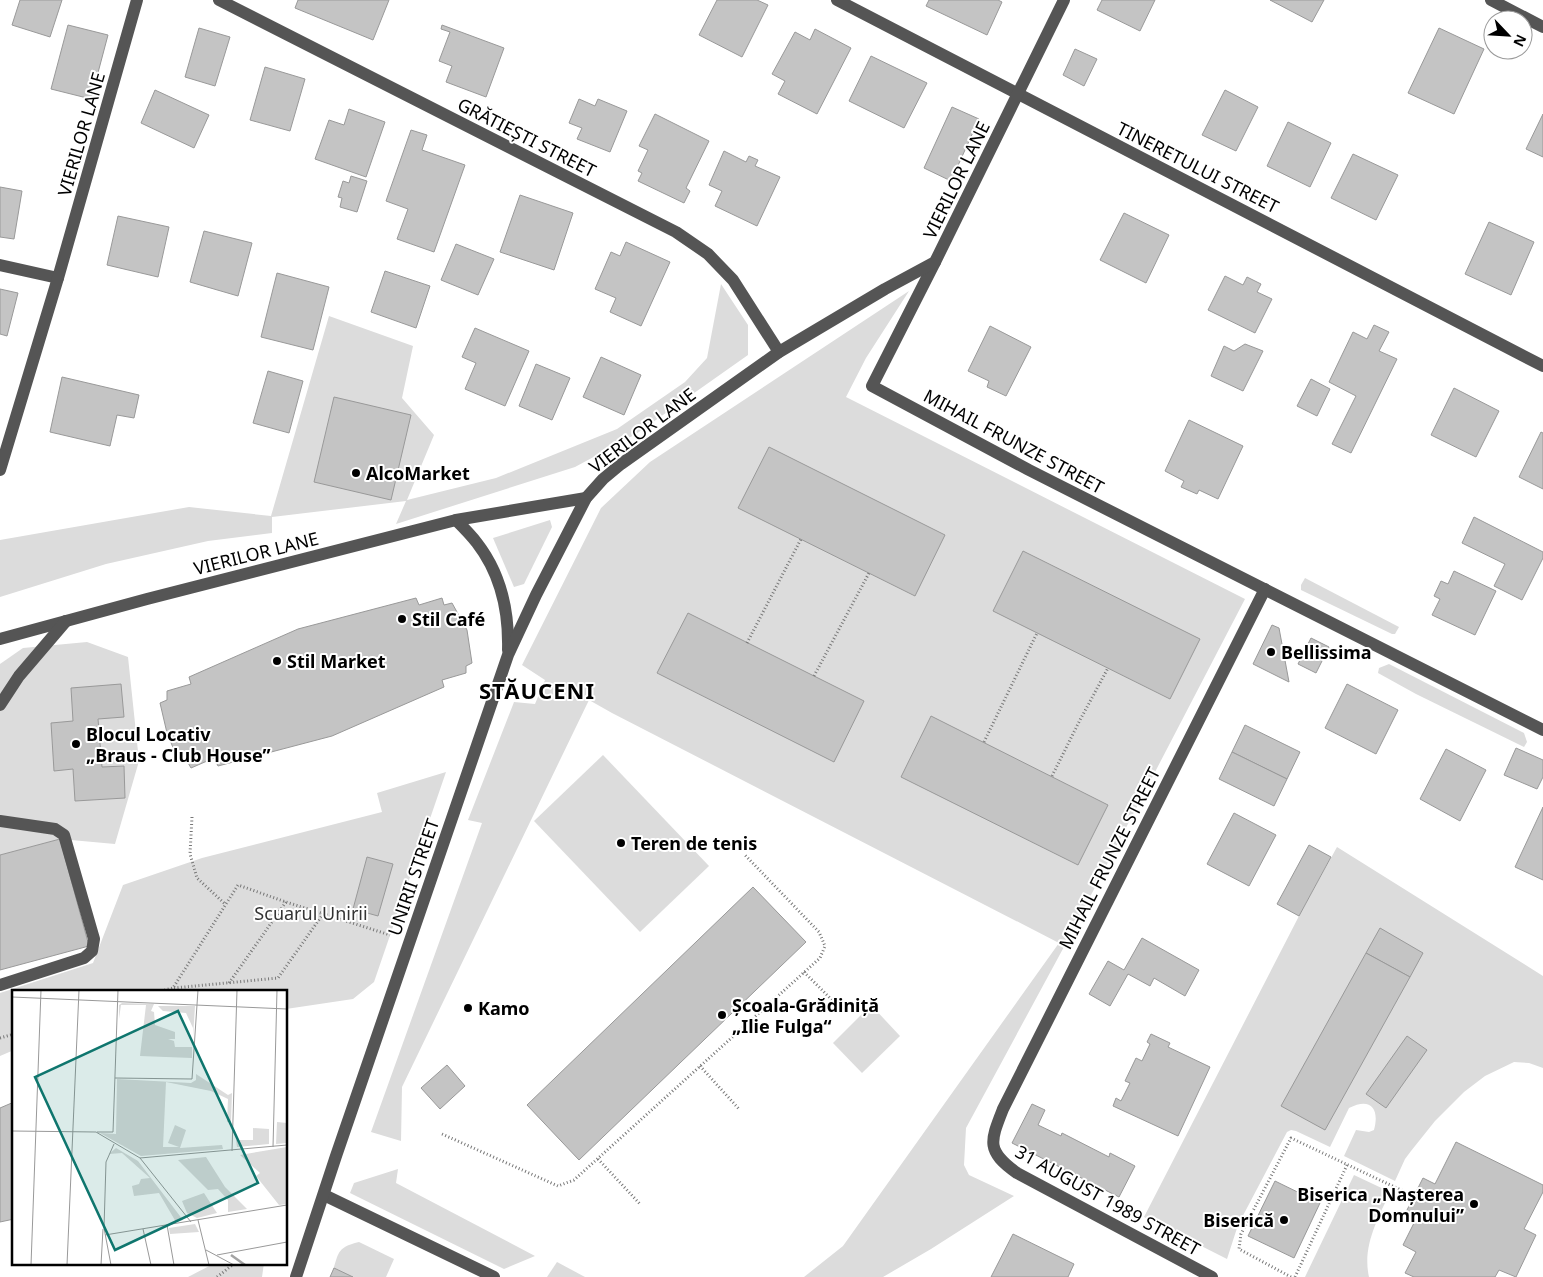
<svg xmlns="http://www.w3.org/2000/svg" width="1543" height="1277" viewBox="0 0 1543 1277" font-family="'Noto Sans',sans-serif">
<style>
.green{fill:#dcdcdc}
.building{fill:#c4c4c4;stroke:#999}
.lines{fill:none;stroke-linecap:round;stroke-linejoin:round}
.path{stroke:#777;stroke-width:3;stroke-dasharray:1 2.5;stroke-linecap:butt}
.minor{stroke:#555;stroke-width:12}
.poi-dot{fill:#000;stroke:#fff;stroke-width:2}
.labels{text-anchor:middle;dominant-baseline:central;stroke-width:4;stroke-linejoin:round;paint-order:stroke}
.street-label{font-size:18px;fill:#000;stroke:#fff}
.poi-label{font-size:18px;font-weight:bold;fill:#000;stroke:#fff;text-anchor:start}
.park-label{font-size:18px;fill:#333;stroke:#fff}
.district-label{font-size:22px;font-weight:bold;letter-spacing:1px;fill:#000;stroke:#fff}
.inset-river{fill:none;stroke:#a3a3a3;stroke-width:2.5}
.inset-road{fill:none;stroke:#999;stroke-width:1}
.view{fill:#0f766e;fill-opacity:0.15;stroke:#0f766e;stroke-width:2.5}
.inset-edge{fill:none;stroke:#000;stroke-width:2.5}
</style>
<rect width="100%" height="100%" fill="#fff"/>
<g class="green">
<polygon points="721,284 748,325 748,355 636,434 575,467 396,524 406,501 272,517 272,533 208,541 106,564 0,597 0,540 189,507 271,516 329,316 413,346 402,398 434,435 407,500 496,478 617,429 685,382 707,358"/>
<polygon points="909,291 866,358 846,397 1245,599 1065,945 966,1128 964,1165 969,1175 1014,1196 931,1249 883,1277 804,1277 843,1246 1059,943 612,713 589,700 402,1087 401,1141 371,1132 482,823 468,820 514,702 535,704 545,680 522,665 601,508 650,462"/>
<polygon points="550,520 552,527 524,584 514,587 493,538"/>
<polygon points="1305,578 1399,627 1395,634 1392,634 1301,590 1301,585"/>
<polygon points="87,642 128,657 139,761 115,844 60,839 0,855 0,664 23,648"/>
<polygon points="1389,664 1524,733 1527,742 1524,747 1416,694 1378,673 1379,668"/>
<polygon points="603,755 709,866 640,932 534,821"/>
<polygon points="446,772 374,982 353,999 286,1009 286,991 14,991 14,1050 0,1056 0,993 93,963 123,885 202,858 382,812 377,793"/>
<path d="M1337,847L1543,976V1068L1529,1063L1514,1062L1485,1076L1464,1092L1435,1121L1411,1151L1405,1159L1395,1181L1344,1156L1356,1130L1369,1132L1374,1130C1380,1108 1370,1097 1349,1108L1330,1147L1296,1131L1291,1130L1287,1132L1238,1225L1227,1259L1144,1217L1299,916Z"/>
<polygon points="871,1005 900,1036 862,1073 833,1043"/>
<polygon points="398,1169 396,1183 535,1256 504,1269 350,1193 354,1183"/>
<path d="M1354,1175L1390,1192C1378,1219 1362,1246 1369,1277H1305Z"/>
<path d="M359,1242L394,1259L386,1277H330C340,1256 333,1248 359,1242Z"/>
<polygon points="557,1262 585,1277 547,1277"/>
<polygon points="215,1263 264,1263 262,1277 188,1277"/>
</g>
<g class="building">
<polygon points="20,0 62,0 50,37 12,25"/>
<polygon points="298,0 389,0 373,40 295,8"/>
<polygon points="717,0 757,0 768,5 742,57 699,35"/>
<polygon points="929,0 998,0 1002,2 987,35 926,6"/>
<polygon points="1102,0 1155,0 1140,31 1097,10"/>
<polygon points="1270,0 1324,0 1312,22"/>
<polygon points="68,25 108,35 91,99 51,89"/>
<polygon points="442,25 504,48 486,97 446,82 452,66 439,61 450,32 441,29"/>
<polygon points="199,28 230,37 215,86 185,77"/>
<polygon points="1439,28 1484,49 1454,114 1408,93"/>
<polygon points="815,29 851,48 817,114 778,94 785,81 772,74 795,32 810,40"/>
<polygon points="1075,49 1097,59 1084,86 1063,75"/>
<polygon points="871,56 927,83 904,128 849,101"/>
<polygon points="265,67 305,79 290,131 250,120"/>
<polygon points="155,90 209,115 194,148 141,123"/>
<polygon points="1225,90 1258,107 1236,151 1202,135"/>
<polygon points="579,99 595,106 598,99 627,111 610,152 577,139 582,128 569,123"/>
<polygon points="952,107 979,119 951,181 924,168"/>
<polygon points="349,109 385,122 366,177 315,159 329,120 344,125"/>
<polygon points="655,114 709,141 686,188 690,191 684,203 638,181 642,173 638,171 648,150 639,146"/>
<polygon points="1543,114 1543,157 1526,149"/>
<polygon points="1288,122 1331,143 1310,187 1267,166"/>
<polygon points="411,130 427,135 422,150 465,165 434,252 397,239 408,209 386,201"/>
<polygon points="724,151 746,162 749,156 758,160 755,166 780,177 757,226 715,206 722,191 709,185"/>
<polygon points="1353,154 1398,175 1376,220 1331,198"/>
<polygon points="351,176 367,181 357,212 340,207 342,198 338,197 343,181 349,183"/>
<polygon points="0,187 22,191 14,239 0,237"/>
<polygon points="520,195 573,213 554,270 500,252"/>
<polygon points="1124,213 1169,235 1146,283 1100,260"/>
<polygon points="118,216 169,227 158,277 107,265"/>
<polygon points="1489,222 1534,242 1511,295 1465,274"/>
<polygon points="204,231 252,243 238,296 190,282"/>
<polygon points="626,242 670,262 641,326 610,312 616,298 595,289 611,252 620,256"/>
<polygon points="456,244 494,259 478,295 441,280"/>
<polygon points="385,271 430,286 416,328 371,312"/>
<polygon points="277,273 329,287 313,350 261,337"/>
<polygon points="1225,276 1243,285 1247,277 1261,284 1257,292 1272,299 1255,333 1208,310"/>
<polygon points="0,289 18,293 7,336 0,334"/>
<polygon points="1374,325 1389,332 1379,351 1397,359 1351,453 1332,444 1356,396 1329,382 1353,332 1367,339"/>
<polygon points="990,326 1031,347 1006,396 987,387 989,381 968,371"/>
<polygon points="475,328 529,351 505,406 465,389 476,363 462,357"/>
<polygon points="1245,344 1263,351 1243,391 1211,376 1224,346 1234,351"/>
<polygon points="601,357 641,375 624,415 583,397"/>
<polygon points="536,364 570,378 552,420 519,406"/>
<polygon points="268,371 303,381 289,433 253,423"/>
<polygon points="62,377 139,395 134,418 117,415 110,446 50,432"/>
<polygon points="1311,379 1330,389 1317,416 1297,406"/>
<polygon points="1454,388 1499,411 1476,457 1431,435"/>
<polygon points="334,397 411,415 391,500 314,482"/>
<polygon points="1189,420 1243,446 1218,499 1199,490 1197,494 1181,487 1184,481 1165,471"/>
<polygon points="1541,432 1543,433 1543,489 1519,477"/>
<polygon points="769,447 945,535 915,596 738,508"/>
<polygon points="1474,517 1543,552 1543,558 1522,600 1494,586 1505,564 1462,543"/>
<polygon points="1023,551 1200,639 1170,699 993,611"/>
<polygon points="1454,571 1496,591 1475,635 1432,615 1440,599 1434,596 1441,581 1448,584"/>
<polygon points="416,598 419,605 442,598 444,605 452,603 467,630 472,663 466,666 466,673 442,680 444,687 332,736 218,766 214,758 191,768 187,761 179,762 167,733 160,703 167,700 167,691 191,684 189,677 298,629"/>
<polygon points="688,613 864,701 834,762 657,673"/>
<polygon points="1272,625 1279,628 1289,682 1253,664"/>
<polygon points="1311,638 1329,647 1316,673 1298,664"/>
<polygon points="121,684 124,717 98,719 102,767 124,766 125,798 75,801 73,769 54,771 51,723 73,721 71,688"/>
<polygon points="1347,684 1398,710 1376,754 1325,728"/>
<polygon points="931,716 1108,805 1078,865 901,777"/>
<polygon points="1245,725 1300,752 1287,779 1232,752"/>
<polygon points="1516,748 1543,760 1543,777 1537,789 1504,775"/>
<polygon points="1446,749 1486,770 1460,821 1420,799"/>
<polygon points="1232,752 1287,779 1274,806 1219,779"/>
<polygon points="1543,807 1543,880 1515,867"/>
<polygon points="1234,813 1276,835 1249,886 1207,864"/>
<polygon points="60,839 89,946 0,970 0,855"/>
<polygon points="1309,845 1331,857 1299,916 1277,904"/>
<polygon points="367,857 393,864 378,916 353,909"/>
<polygon points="753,887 806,942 579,1160 527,1105"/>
<polygon points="1380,928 1423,953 1410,977 1366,953"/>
<polygon points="1142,938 1199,970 1185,996 1154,978 1150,986 1128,974 1110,1006 1089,994 1108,961 1124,970"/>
<polygon points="1366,953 1410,977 1325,1130 1281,1106"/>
<polygon points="1151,1034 1170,1043 1168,1047 1210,1067 1178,1136 1113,1106 1116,1098 1121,1101 1130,1083 1125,1081 1136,1058 1142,1061 1150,1044 1147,1042"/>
<polygon points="1407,1036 1427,1050 1386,1108 1366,1094"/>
<polygon points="447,1065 465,1086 440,1109 421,1088"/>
<polygon points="14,1102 14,1219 0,1222 0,1108"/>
<polygon points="1032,1104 1045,1110 1038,1125 1061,1136 1062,1133 1109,1157 1110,1153 1135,1166 1119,1197 1012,1143"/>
<polygon points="1456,1142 1543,1185 1543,1192 1524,1229 1536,1235 1516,1277 1499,1270 1495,1277 1414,1277 1405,1273 1416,1252 1403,1245 1415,1221 1404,1216 1423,1178 1435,1184"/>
<polygon points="1275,1181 1320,1203 1294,1258 1248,1236"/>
<polygon points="1013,1234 1074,1264 1068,1277 991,1277"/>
<polygon points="334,1268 353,1277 330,1277"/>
</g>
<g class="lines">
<g class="path">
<polyline points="747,643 801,539"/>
<polyline points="814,676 869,573"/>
<polyline points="984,742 1037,633"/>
<polyline points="1052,776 1080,720 1108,668"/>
<polyline points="192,817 190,854 197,878 225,904"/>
<polyline points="804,972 843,1011"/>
<polyline points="229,983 286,902"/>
<polyline points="174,988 278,978 323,914"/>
<polyline points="161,991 173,988 238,885 286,902 390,935"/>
<polyline points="0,1038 14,1034"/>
<polyline points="700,1066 739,1109"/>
<polyline points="442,1134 558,1186 574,1180 820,958 825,946 819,932 744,854"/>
<polyline points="598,1159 640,1204"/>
<polyline points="217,1277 235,1263"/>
<polyline points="1291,1277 1239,1249 1241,1234 1291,1138 1403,1191"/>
<polyline points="1295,1277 1347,1165"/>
</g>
<g class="minor">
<polyline points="219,0 676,232 708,254 733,280 779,352"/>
<polyline points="837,0 1543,366"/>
<polyline points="1491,0 1543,27"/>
<polyline points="935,262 872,386 1029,470 1543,730"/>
<polyline points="0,265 58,278"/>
<polyline points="0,470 58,278 137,0"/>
<path d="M456,520C463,527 471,535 477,543C501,574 509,612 508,650"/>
<polyline points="0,639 147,599 456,520 586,498"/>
<polyline points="0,705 19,676 66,621"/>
<polyline points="0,821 55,829 64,835 94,939 92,951 84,958 0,985"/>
<polyline points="324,1195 494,1277"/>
<polyline points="296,1277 336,1156 508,655 536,595 586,498 603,479 621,464 779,352 885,289 935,262 1064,0"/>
<path d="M1212,1277L1017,1173C986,1151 990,1142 1003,1109L1265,589"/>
</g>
</g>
<g class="poi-dot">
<circle cx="356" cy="473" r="5"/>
<circle cx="402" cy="619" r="5"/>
<circle cx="1271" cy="652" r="5"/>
<circle cx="277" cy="661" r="5"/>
<circle cx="76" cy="744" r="5"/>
<circle cx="621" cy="843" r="5"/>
<circle cx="468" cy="1008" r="5"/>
<circle cx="722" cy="1015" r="5"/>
<circle cx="1474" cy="1204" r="5"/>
<circle cx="1284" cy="1220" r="5"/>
</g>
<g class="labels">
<g class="street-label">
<text transform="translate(81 134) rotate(-74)">VIERILOR LANE</text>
<text transform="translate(527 137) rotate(27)">GRĂTIEȘTI STREET</text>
<text transform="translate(1198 167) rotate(27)">TINERETULUI STREET</text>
<text transform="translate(956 180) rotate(-64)">VIERILOR LANE</text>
<text transform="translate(642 430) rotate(-37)">VIERILOR LANE</text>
<text transform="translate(1014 441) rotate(28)">MIHAIL FRUNZE STREET</text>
<text transform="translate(256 553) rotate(-14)">VIERILOR LANE</text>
<text transform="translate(1109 858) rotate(-63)">MIHAIL FRUNZE STREET</text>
<text transform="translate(413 877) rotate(-71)">UNIRII STREET</text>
<text transform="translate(1108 1200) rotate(29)">31 AUGUST 1989 STREET</text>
</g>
<g class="poi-label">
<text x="366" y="473">AlcoMarket</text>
<text x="412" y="619">Stil Café</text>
<text x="1281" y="652">Bellissima</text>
<text x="287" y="661">Stil Market</text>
<text x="86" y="734">Blocul Locativ<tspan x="86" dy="21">„Braus - Club House”</tspan></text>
<text x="631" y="843">Teren de tenis</text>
<text x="732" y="1005">Școala-Grădiniță<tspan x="732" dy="21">„Ilie Fulga“</tspan></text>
<text x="478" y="1008">Kamo</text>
<text x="1464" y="1194" text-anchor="end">Biserica „Nașterea<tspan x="1464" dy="21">Domnului”</tspan></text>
<text x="1274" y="1220" text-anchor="end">Biserică</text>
</g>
<g class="park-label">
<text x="311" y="913">Scuarul Unirii</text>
</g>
<g class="district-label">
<text x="537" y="690">STĂUCENI</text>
</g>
</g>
<g transform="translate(12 990)">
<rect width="275" height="275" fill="#fff"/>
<path d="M110,13L142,14L139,21L142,22L143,35L163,42V49H156L162,51L163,57H180V68L128,66L134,15H109L107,29V15ZM146,16H183L181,47V38L174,23L151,21ZM184,84L216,105L220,103L219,132H215L216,109L199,101L154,92L151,157H167L156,153L163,135L174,140L168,158L210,155L211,159L129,166L88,143L104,144L105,89L179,93L184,90ZM265,132L275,133V153L264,154ZM241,138L257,139V154L225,157L224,150H241ZM275,157V214L267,215L244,186L248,183L228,165ZM104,158L126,171L171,230L164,232L147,203L122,206L120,196L127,194L129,189L138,188L110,163L97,164ZM194,167L213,197L235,219L216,222V210L206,199L196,200L166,170ZM192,203L205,223L185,228L175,223L170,211ZM183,234L187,242L158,244L157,238Z" fill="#dcdcdc"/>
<path class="inset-river" d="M219,265L233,275"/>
<path class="inset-road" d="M0,7L275,19M103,88L180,89L186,0M0,141L84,142L128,168L179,232M85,142H101L106,0M261,157L265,0M220,161L225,0M128,168L275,155M186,230L197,275M155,235L162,275M131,239L139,275M93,245L275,215M194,260L222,275M205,265L275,252M19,275L29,0M55,275L67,0M89,275L91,239M99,275L92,238L94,172L102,154"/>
<path class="view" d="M166,21L246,193L103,260L23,87Z"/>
<rect width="275" height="275" class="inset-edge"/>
</g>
<g transform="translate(1508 35) rotate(115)"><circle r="24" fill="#ffffff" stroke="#999999"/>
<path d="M0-4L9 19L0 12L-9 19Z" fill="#000000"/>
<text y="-8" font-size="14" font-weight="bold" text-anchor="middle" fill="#000000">N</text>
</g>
</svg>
